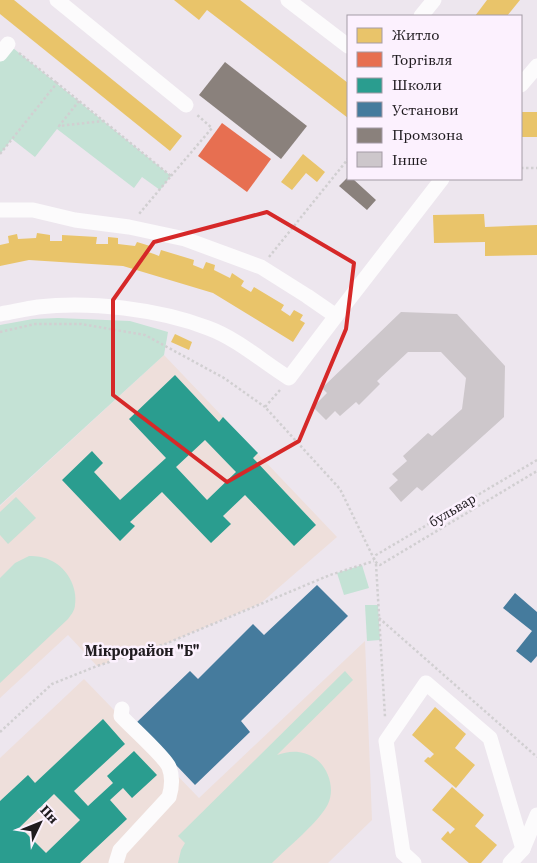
<svg xmlns="http://www.w3.org/2000/svg" width="537" height="863" viewBox="0 0 537 863" font-family="'Source Serif 4',serif">
<style>
.education{fill:#eedfdb}
.green{fill:#c4e2d5}
.homes{fill:#e9c46a}
.shops{fill:#e76f51}
.schools{fill:#2a9d8f;fill-rule:evenodd}
.public{fill:#457b9d}
.industry{fill:#8a817c}
.building{fill:#cdc7cb}
.lines{fill:none;stroke-linecap:round;stroke-linejoin:round}
.path{stroke:#d1cfd1;stroke-width:2.5;stroke-dasharray:2.5 2.5;stroke-linecap:butt}
.minor{stroke:#fcfbfc;stroke-width:15}
.marked{fill:none;stroke:#d62828;stroke-width:4;stroke-linejoin:round}
.labels{text-anchor:middle;dominant-baseline:central;stroke-width:5;stroke-linejoin:round;paint-order:stroke}
.street-label{font-size:14px;fill:#1f1b1f;stroke:#fcf1fe}
.neighbourhood-label{font-size:15px;font-weight:bold;fill:#1f1b1f;stroke:#fcf1fe}
</style>
<rect width="100%" height="100%" fill="#ede6ee"/>
<g class="education">
<polygon points="164,355 337,537 261,603 165,644 97,666 68,635 0,698 0,506"/>
<polygon points="365,641 372,820 328,863 0,863 0,758 84,679 199,798"/>
</g>
<g class="green">
<polygon points="8,44 171,176 160,190 142,177 134,188 57,129 35,157 12,139 0,154 0,54"/>
<polygon points="58,318 130,321 168,332 164,355 0,505 0,325 33,319"/>
<polygon points="16,497 36,518 8,544 0,535 0,512"/>
<path d="M29,556C37,556 45,557 52,561C67,568 78,588 75,605C75,610 71,615 68,619L0,683V578L15,563Z"/>
<polygon points="362,565 369,588 344,595 337,573"/>
<polygon points="365,605 378,605 380,640 367,641"/>
<path d="M345,671L353,680L277,755C290,750 304,750 316,759C329,769 335,789 328,804C320,821 286,849 272,863H178L181,850L185,843L178,836Z"/>
</g>
<g class="homes">
<polygon points="0,0 14,0 182,136 170,151 0,14"/>
<polygon points="174,0 240,0 348,83 348,118 207,10 199,20"/>
<polygon points="487,0 520,0 507,16 475,16"/>
<rect x="521" y="112" width="16" height="25"/>
<polygon points="303,154 325,172 317,182 306,173 292,190 281,182"/>
<polygon points="484,214 485,227 537,225 537,255 485,256 485,242 434,243 433,215"/>
<polygon points="37,233 50,235 50,241 62,241 62,235 97,237 96,244 108,244 108,237 118,238 118,244 135,246 137,242 150,246 148,252 154,254 159,256 161,250 194,260 193,265 203,269 206,262 215,265 214,270 230,278 232,273 244,281 241,286 251,292 254,287 284,305 281,310 290,316 294,310 303,315 300,320 305,323 293,342 213,293 123,266 29,260 0,266 0,245 9,243 8,236 17,234 18,239 36,238"/>
<polygon points="175,334 192,342 189,350 171,342"/>
<polygon points="435,707 466,734 455,748 475,765 456,788 424,761 428,757 430,758 434,754 412,735"/>
<polygon points="452,787 484,815 475,826 497,845 481,863 469,863 441,839 448,831 450,834 455,829 432,810"/>
</g>
<polygon class="shops" points="222,123 271,159 247,192 198,156"/>
<g class="schools">
<path d="M175,375L219,422L223,417L258,453L253,458L316,525L294,546L245,495L223,516L231,524L211,543L162,492L130,522L135,526L120,541L62,480L92,451L103,463L94,472L120,500L166,458L129,419ZM205,440L236,472L207,500L176,467Z"/>
<path d="M103,719L125,744L74,791L88,806L113,783L107,776L134,751L157,775L132,798L123,788L110,800L127,819L80,863H0V801L28,775L35,783ZM54,794L80,820L46,853L20,827Z"/>
</g>
<g class="public">
<polygon points="317,585 348,616 241,721 250,732 195,785 136,723 190,671 198,679 253,624 264,635"/>
<polygon points="515,593 537,612 537,656 531,663 516,651 532,631 503,608"/>
</g>
<g class="industry">
<polygon points="225,62 307,126 281,159 199,95"/>
<polygon points="348,177 348,179 353,179 376,200 367,210 339,186"/>
</g>
<polygon class="building" points="401,312 457,314 505,366 504,417 422,491 417,487 401,502 389,488 398,480 392,474 407,461 403,456 428,433 432,436 462,409 466,378 441,352 408,352 377,381 380,384 359,405 356,402 340,416 335,411 326,420 313,407 327,393 322,388"/>
<g class="lines">
<g class="path">
<polyline points="19,53 57,83"/>
<polyline points="79,101 59,126 103,121"/>
<polyline points="0,154 57,83 171,176 139,214"/>
<polyline points="521,168 537,168"/>
<polyline points="171,176 212,128 196,114"/>
<polyline points="269,257 348,159"/>
<polyline points="0,332 35,324 81,324 145,335 224,378 265,407"/>
<polyline points="280,390 265,407 340,489 374,559"/>
<polyline points="537,460 376,555 374,559 374,561 380,565 537,471"/>
<polyline points="376,564 385,717"/>
<polyline points="379,618 537,757"/>
<polyline points="0,732 52,684 97,666 165,644 330,575 374,561"/>
</g>
<g class="minor">
<polyline points="57,0 186,105"/>
<polyline points="288,0 348,46"/>
<polyline points="421,16 434,0"/>
<polyline points="0,54 8,44"/>
<polyline points="521,85 537,66"/>
<polyline points="0,210 33,210 75,220 129,227 185,239 261,267 307,296 336,316 442,179"/>
<path d="M0,314C12,312 25,309 38,307C90,301 159,309 208,328C238,339 263,362 289,378L336,316"/>
<path d="M116,863L120,850L169,797C172,787 173,777 169,767C165,757 130,726 121,716L122,709"/>
<polyline points="414,863 403,853 386,741 426,683 490,738 523,849"/>
<polyline points="510,863 523,849 537,815"/>
</g>
</g>
<path class="marked" d="M267,212L354,263L346,329L299,441L227,482L113,395V300L154,242Z"/>
<g class="labels">
<g class="street-label">
<text transform="translate(452 510) rotate(-31)">бульвар</text>
</g>
<g class="neighbourhood-label">
<text x="142" y="650">Мікрорайон "Б"</text>
</g>
</g>
<rect x="347" y="15" width="175" height="165" fill="#fcf1fe" stroke="#a49ba5"/>
<rect x="357" y="28" width="25" height="15" fill="#e9c46a" stroke="#a49ba5"/>
<text x="392" y="40" font-size="15" fill="#1f1b1f">Житло</text>
<rect x="357" y="52" width="25" height="15" fill="#e76f51" stroke="#a49ba5"/>
<text x="392" y="65" font-size="15" fill="#1f1b1f">Торгівля</text>
<rect x="357" y="78" width="25" height="15" fill="#2a9d8f" stroke="#a49ba5"/>
<text x="392" y="90" font-size="15" fill="#1f1b1f">Школи</text>
<rect x="357" y="102" width="25" height="15" fill="#457b9d" stroke="#a49ba5"/>
<text x="392" y="115" font-size="15" fill="#1f1b1f">Установи</text>
<rect x="357" y="128" width="25" height="15" fill="#8a817c" stroke="#a49ba5"/>
<text x="392" y="140" font-size="15" fill="#1f1b1f">Промзона</text>
<rect x="357" y="152" width="25" height="15" fill="#cdc7cb" stroke="#a49ba5"/>
<text x="392" y="165" font-size="15" fill="#1f1b1f">Інше</text>
<g transform="translate(40 823) rotate(47)" stroke="#fcf1fe" stroke-width="4" paint-order="stroke">
<path d="M0-4L9 19L0 12L-9 19Z" fill="#1f1b1f"/>
<text y="-8" font-size="14" font-weight="bold" text-anchor="middle" fill="#1f1b1f">Пн</text>
</g>
</svg>
